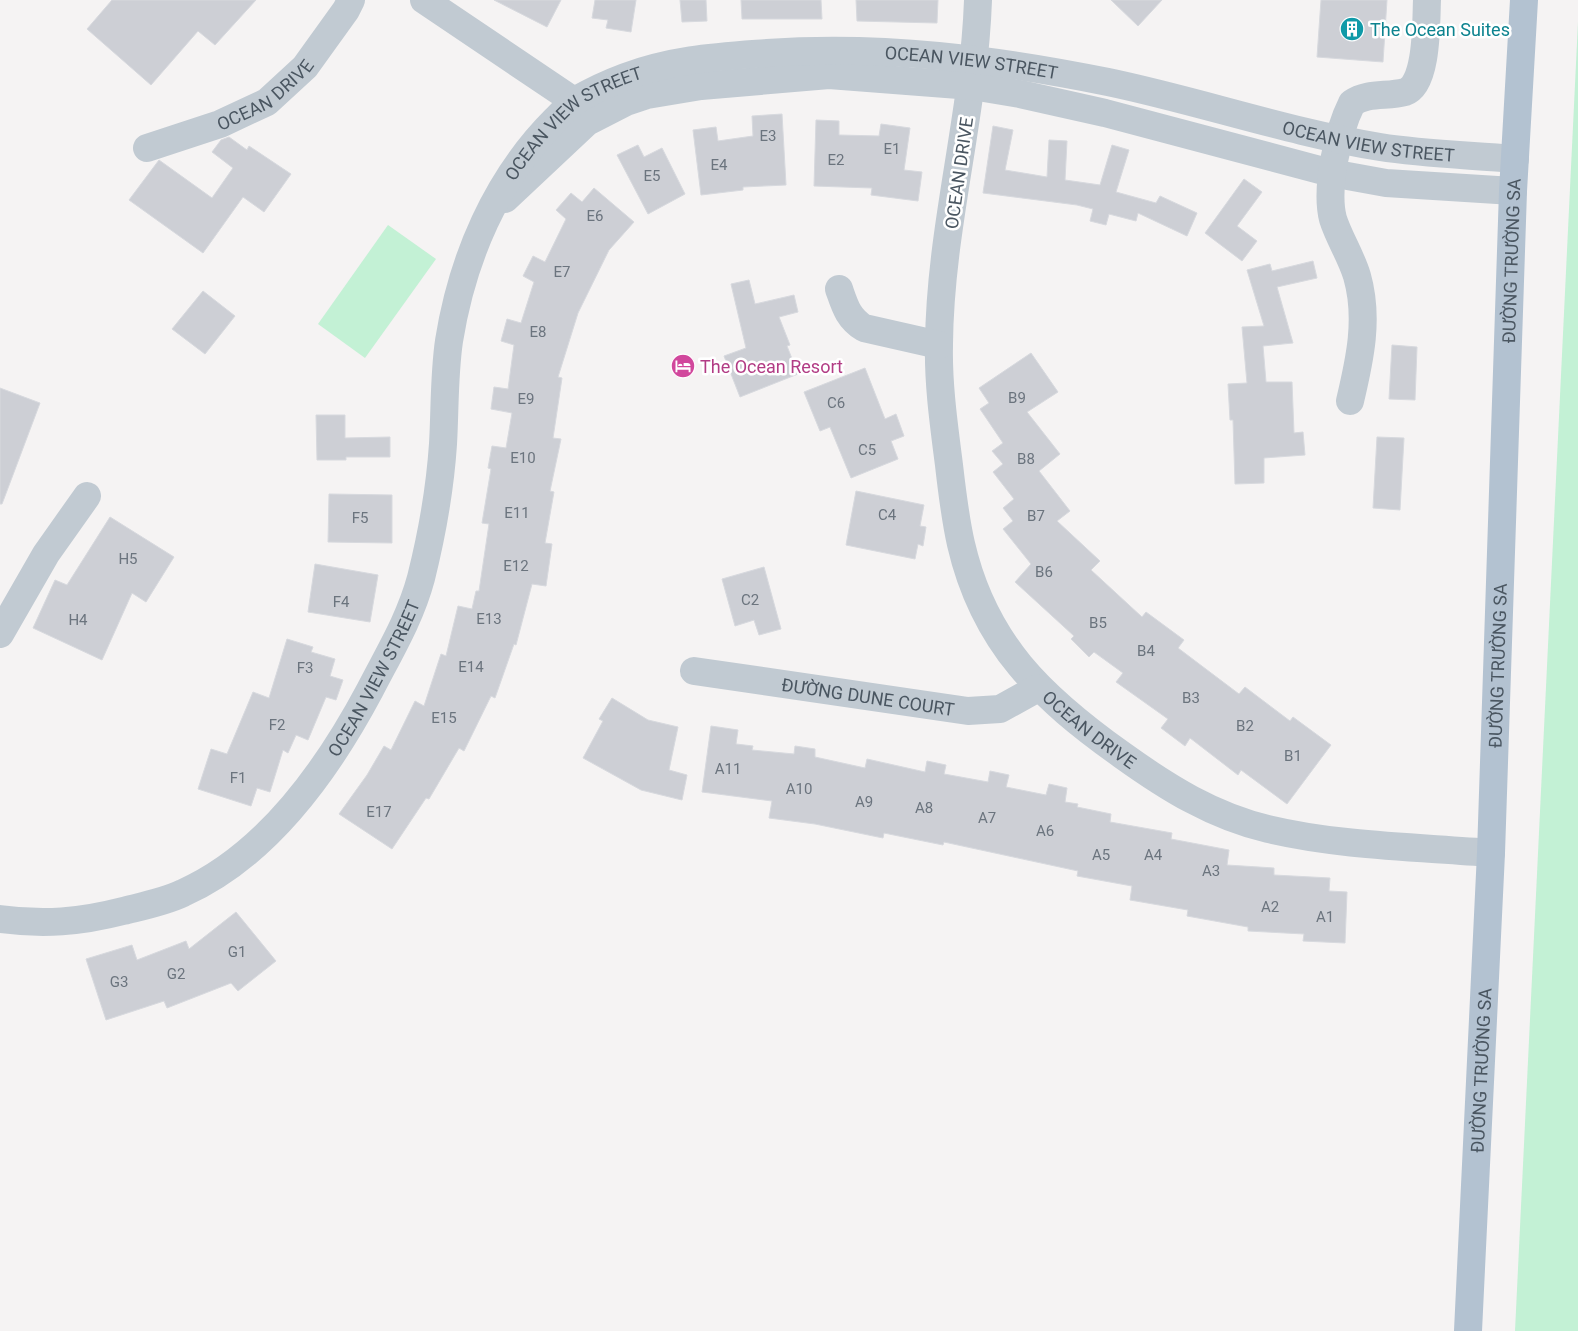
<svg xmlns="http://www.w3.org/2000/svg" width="1578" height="1331" viewBox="0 0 1578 1331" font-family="Roboto,sans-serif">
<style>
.green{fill:#c3f1d5}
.building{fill:#cdcfd5;stroke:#d7d9de}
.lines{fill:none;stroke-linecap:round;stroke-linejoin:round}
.minor{stroke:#c1cad2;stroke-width:28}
.major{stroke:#b3c2d1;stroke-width:28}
.labels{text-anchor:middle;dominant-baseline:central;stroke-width:5;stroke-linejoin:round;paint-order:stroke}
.number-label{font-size:15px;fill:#6b747e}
.culture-label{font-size:18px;fill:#0d838f;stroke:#fff;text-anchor:start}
.street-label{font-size:18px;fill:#4a5661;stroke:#fff}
.hotel-label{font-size:18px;fill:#b23c85;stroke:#fff;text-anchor:start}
</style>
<rect width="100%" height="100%" fill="#f5f3f3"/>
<g class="green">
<polygon points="1578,22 1578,1331 1515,1331"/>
<polygon points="388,225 436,259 365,358 318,324"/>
</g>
<g class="building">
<polygon points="112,0 256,0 215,45 198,31 151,85 87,29"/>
<polygon points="494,0 561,0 547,27"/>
<polygon points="595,0 636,0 631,32 606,28 608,20 592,18"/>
<polygon points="680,0 706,0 707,21 682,22"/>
<polygon points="741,0 821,0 822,19 742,19"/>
<polygon points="856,0 938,0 937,23 857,21"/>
<polygon points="1111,0 1162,0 1138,26"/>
<polygon points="1321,0 1387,0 1383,62 1317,57"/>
<polygon points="782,114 786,185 743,187 743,190 701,195 693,130 716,127 718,141 753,136 752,116"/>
<polygon points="816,120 839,121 839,135 879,136 881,124 910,128 904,170 922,172 918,201 871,195 872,188 814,186"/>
<polygon points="993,126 1013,130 1005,170 1047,177 1049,140 1067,141 1065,180 1100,185 1112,145 1129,150 1116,192 1156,203 1160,196 1197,213 1187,236 1138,213 1136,221 1109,214 1106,225 1090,221 1093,209 1077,205 983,193"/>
<polygon points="229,137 247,150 249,146 291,174 264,212 243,197 203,253 129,200 159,160 212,198 233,168 212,152 221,140"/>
<polygon points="638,145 644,157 662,148 685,194 648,214 617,155"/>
<polygon points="1244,179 1262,192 1237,226 1257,241 1242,261 1205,233"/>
<polygon points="594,188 634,222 609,250 578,313 558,377 562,378 553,438 561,439 550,491 554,492 545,543 552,544 546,586 532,584 516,645 514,644 495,698 491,696 464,751 459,748 429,799 426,798 392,849 339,814 367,775 384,746 391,750 415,701 424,706 441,654 446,656 458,606 472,609 476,591 479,591 489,524 482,523 491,469 488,468 492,446 506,448 512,413 491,409 494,387 508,389 514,345 501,341 507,319 521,323 534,282 523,276 533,256 545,262 566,219 556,210 571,193 582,202"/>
<polygon points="1313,261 1317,278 1277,287 1293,343 1263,346 1266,382 1292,382 1294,433 1303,432 1305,455 1264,458 1264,483 1235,484 1233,420 1230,420 1228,384 1247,383 1242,327 1264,326 1247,270 1270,264 1272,271"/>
<polygon points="749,280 755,304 794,295 798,312 779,317 790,345 787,346 798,374 740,397 724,356 746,348 731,284"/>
<polygon points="203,291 235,316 205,354 172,329"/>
<polygon points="1392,345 1417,347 1415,400 1389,399"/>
<polygon points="1031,353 1058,392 1027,412 1060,454 1039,471 1070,511 1057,521 1100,561 1091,570 1142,617 1146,612 1184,640 1178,648 1239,694 1245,687 1290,721 1293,717 1331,745 1287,804 1241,770 1238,775 1190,738 1185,746 1161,728 1168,719 1116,682 1123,673 1094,652 1089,657 1071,639 1074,636 1015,582 1031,564 1003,529 1013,521 1003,508 1014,499 993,472 1003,464 992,451 1003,443 980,409 989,403 979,388"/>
<polygon points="865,368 885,419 896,414 904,436 891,441 898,459 851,478 830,427 820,431 804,392"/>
<polygon points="0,388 40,403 2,504 0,504"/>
<polygon points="316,415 345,415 345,438 390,437 390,457 346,457 346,460 317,460"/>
<polygon points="1377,437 1404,438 1400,510 1373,508"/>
<polygon points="856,491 924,505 920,526 926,527 923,546 918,544 915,559 846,545"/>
<polygon points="329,494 392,495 392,543 328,542"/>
<polygon points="110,517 174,557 146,602 132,593 102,660 33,628 55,580 67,585"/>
<polygon points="315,564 378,575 370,622 308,612"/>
<polygon points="764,567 781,629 759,635 754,620 735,626 722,579"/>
<polygon points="287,639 313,647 311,652 335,659 330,676 343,680 336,700 326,697 308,740 296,735 288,753 283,750 270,792 257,788 251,806 198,789 211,749 227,754 253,692 269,698"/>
<polygon points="612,698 648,720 678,727 669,770 687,775 682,800 641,790 583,758 603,721 599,719"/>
<polygon points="711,726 738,730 736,744 753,746 752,750 794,754 795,746 815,749 815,757 865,768 867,759 925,772 927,761 946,765 944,774 988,782 990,771 1009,775 1006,787 1046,795 1049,784 1067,788 1065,802 1078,804 1077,807 1111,814 1110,822 1172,833 1171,839 1229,850 1227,865 1274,868 1274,875 1330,878 1329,891 1347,892 1345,943 1303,941 1304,934 1248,931 1248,927 1187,916 1188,910 1130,900 1132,886 1077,876 1078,871 944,842 943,845 884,833 883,838 815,824 769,818 772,801 702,792"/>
<polygon points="236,912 276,961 238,991 231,983 167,1008 164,1001 106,1020 86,959 132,945 137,960 186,941 189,949"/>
</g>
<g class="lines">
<g class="minor">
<polyline points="424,0 574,101 583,116"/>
<path id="s1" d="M978,0C974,116 940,228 939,344C938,384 944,426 949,465C952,491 955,518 961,544C984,644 1042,698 1122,755C1168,788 1213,816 1268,829C1339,846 1418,847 1491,853"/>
<path id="s2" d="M147,148L220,124L267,102L305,67L346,10L351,0"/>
<polyline points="505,199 587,122 626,102 647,95 701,86 829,75 972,86 1020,94 1105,113 1331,173 1386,183 1513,191"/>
<path d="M839,289C845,306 848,318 864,328L939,345"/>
<path d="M1350,401C1360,359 1369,318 1357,276C1351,256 1339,238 1333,219C1325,188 1338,131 1352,103C1368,92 1387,97 1405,92C1428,85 1426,19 1427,0"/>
<polyline points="0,634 46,554 87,496"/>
<path id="s3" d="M694,671L968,711L1000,709L1038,688"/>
<path id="s4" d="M0,919C44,925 80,922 123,911C143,906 164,902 183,893C266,856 328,769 370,690C389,653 410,619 421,578C432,534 440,489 443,444C445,410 444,375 449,341C462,259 496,179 555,120C562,113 569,105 578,99C592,91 609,83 625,77C675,59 715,57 767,53C882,45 995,59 1108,82C1199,101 1288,132 1380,147C1424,154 1470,155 1515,159"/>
</g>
<path class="major" id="s5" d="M1468,1331L1491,853L1513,191L1524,0"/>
</g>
<defs>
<g id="building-disc" transform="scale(1.25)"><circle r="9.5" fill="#0f9aa8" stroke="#fff"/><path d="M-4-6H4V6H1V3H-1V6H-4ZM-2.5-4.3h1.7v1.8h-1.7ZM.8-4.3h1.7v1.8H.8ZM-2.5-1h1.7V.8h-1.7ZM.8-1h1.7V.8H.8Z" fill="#fff"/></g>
<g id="hotel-disc" transform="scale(1.25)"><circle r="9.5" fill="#d1479c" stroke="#fff"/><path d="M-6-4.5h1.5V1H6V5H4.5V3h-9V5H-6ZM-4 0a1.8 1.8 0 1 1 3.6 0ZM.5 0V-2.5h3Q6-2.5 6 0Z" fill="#fff"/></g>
</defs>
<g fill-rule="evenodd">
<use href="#building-disc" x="1352" y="29"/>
<use href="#hotel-disc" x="683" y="366"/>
</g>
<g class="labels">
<g class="number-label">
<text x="768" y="136">E3</text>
<text x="892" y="149">E1</text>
<text x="836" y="160">E2</text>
<text x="719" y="165">E4</text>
<text x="652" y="176">E5</text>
<text x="595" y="216">E6</text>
<text x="562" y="272">E7</text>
<text x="538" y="332">E8</text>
<text x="1017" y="398">B9</text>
<text x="526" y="399">E9</text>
<text x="836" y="403">C6</text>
<text x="867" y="450">C5</text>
<text x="523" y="458">E10</text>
<text x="1026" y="459">B8</text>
<text x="517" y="513">E11</text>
<text x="887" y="515">C4</text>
<text x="1036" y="516">B7</text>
<text x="360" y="518">F5</text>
<text x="128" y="559">H5</text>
<text x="516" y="566">E12</text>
<text x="1044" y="572">B6</text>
<text x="750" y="600">C2</text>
<text x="341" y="602">F4</text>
<text x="489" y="619">E13</text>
<text x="78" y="620">H4</text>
<text x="1098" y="623">B5</text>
<text x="1146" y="651">B4</text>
<text x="471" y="667">E14</text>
<text x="305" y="668">F3</text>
<text x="1191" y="698">B3</text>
<text x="444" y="718">E15</text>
<text x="277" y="725">F2</text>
<text x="1245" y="726">B2</text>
<text x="1293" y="756">B1</text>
<text x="728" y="769">A11</text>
<text x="238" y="778">F1</text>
<text x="799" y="789">A10</text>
<text x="864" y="802">A9</text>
<text x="924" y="808">A8</text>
<text x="379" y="812">E17</text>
<text x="987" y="818">A7</text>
<text x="1045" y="831">A6</text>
<text x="1101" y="855">A5</text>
<text x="1153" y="855">A4</text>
<text x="1211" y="871">A3</text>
<text x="1270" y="907">A2</text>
<text x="1325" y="917">A1</text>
<text x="237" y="952">G1</text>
<text x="176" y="974">G2</text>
<text x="119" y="982">G3</text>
</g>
<g class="culture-label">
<text x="1370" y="29">The Ocean Suites</text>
</g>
<g class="street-label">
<text stroke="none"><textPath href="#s4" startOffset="1512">OCEAN VIEW STREET</textPath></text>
<text stroke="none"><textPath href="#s2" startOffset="131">OCEAN DRIVE</textPath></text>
<text stroke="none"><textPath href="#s4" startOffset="1092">OCEAN VIEW STREET</textPath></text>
<text stroke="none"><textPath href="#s4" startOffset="1918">OCEAN VIEW STREET</textPath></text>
<text transform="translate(959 173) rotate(-82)">OCEAN DRIVE</text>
<text stroke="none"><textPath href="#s5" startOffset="1071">ĐƯỜNG TRƯỜNG SA</textPath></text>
<text stroke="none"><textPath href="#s5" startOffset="666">ĐƯỜNG TRƯỜNG SA</textPath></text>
<text stroke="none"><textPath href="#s4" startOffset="480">OCEAN VIEW STREET</textPath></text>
<text stroke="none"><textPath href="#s3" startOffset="176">ĐƯỜNG DUNE COURT</textPath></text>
<text stroke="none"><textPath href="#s1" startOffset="779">OCEAN DRIVE</textPath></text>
<text stroke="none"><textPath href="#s5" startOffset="261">ĐƯỜNG TRƯỜNG SA</textPath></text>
</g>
<g class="hotel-label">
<text x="700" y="366">The Ocean Resort</text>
</g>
</g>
</svg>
